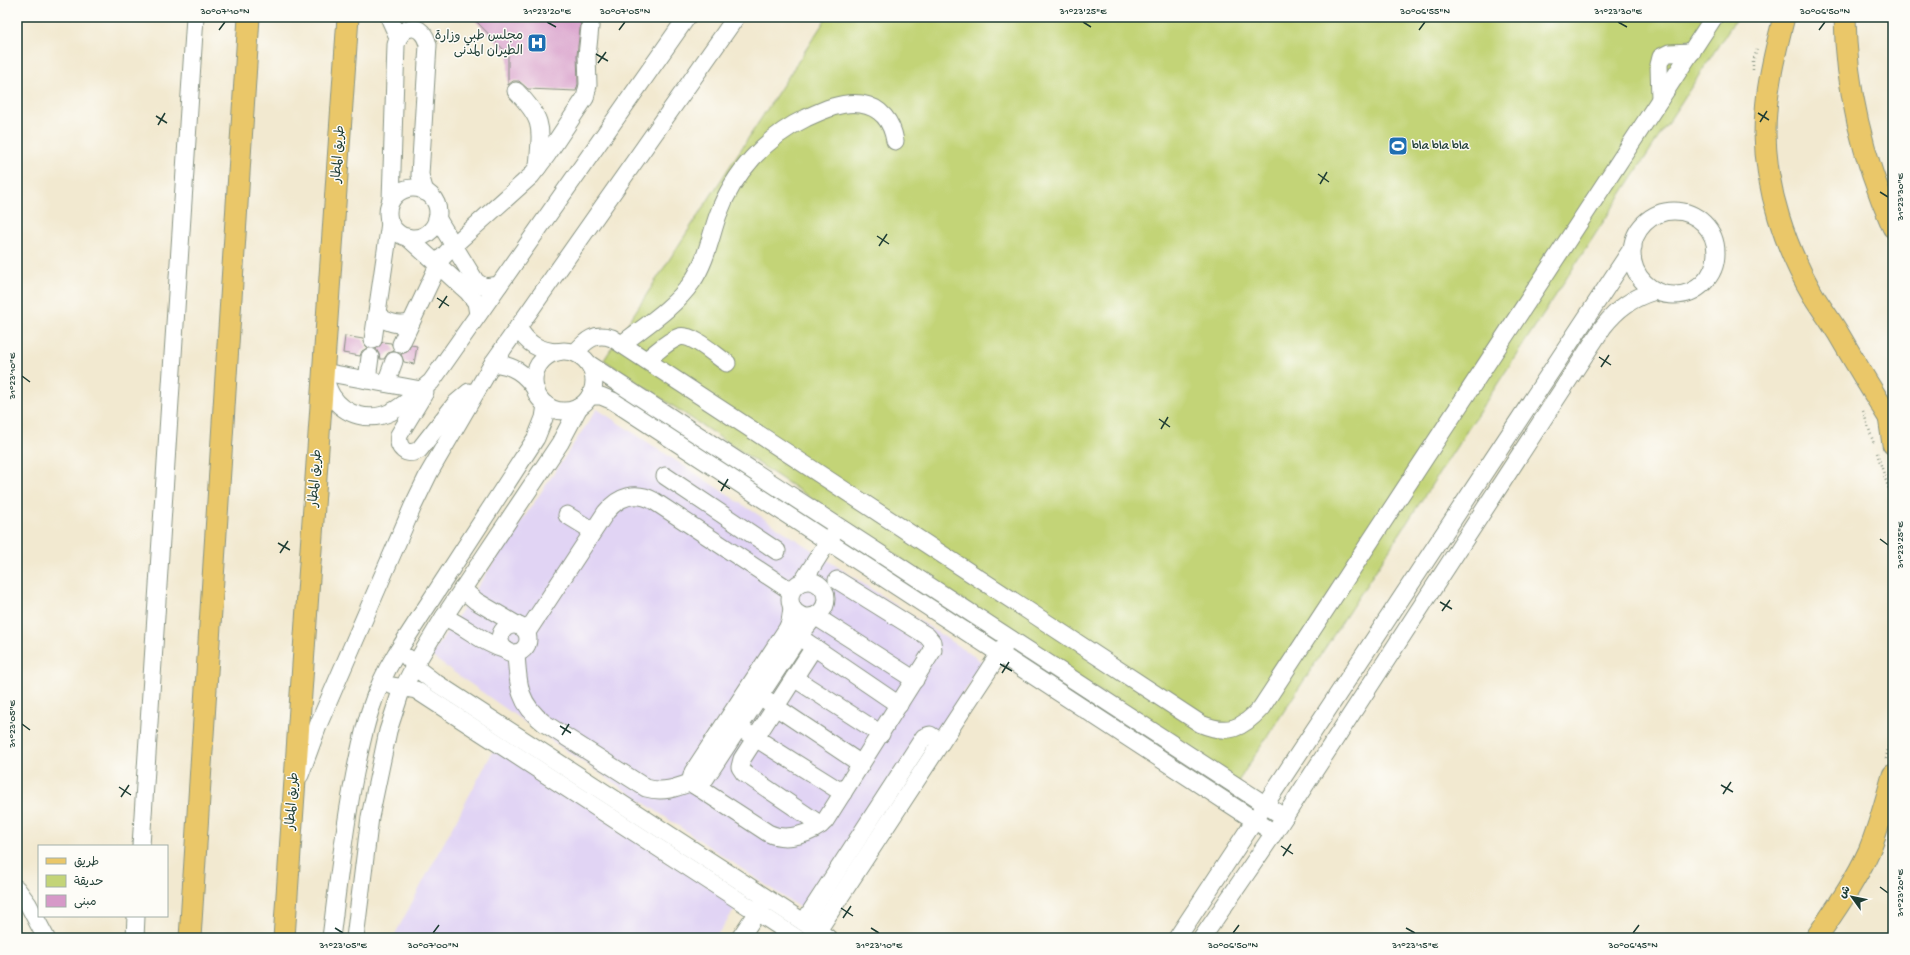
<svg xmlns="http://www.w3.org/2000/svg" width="1910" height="955" viewBox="0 0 1910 955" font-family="'Gochi Hand','Playpen Sans Arabic',sans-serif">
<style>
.built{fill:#e1d4f4}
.green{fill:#c3d477;stroke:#718856}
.building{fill:#d699c8}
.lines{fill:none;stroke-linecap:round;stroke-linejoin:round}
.minor-casing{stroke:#889382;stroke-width:19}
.major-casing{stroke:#889382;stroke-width:23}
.path{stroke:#889382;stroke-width:2.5;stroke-dasharray:1 3;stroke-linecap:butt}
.minor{stroke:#fff;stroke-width:17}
.major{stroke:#eac769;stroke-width:21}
.ticks{fill:none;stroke:#1f3d34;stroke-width:1.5}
.labels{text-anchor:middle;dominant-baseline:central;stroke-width:3;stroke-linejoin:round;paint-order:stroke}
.poi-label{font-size:13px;fill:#1f3d34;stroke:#fdfcf7;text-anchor:end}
.street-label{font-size:13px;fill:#1f3d34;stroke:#fdfcf7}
.neatline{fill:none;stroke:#1f3d34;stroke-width:1.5}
.ticks-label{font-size:10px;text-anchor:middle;fill:#1f3d34}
</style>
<rect width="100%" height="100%" fill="#fdfcf7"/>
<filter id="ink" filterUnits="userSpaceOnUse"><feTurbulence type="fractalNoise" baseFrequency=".025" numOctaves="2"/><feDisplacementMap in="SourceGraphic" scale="8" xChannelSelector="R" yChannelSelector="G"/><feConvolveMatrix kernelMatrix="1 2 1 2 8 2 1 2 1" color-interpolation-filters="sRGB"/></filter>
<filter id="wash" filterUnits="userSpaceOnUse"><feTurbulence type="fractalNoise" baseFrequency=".012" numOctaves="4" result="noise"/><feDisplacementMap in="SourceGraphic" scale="16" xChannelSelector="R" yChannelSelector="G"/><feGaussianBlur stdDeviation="0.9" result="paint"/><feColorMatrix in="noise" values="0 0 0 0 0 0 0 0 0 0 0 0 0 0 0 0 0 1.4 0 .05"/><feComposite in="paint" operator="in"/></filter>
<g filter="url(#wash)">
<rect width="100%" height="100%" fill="#f2e9d0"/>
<g class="built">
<polygon points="597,409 984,663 812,916 533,728 431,656"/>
<polygon points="500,738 737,906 715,938 393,938"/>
</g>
<polygon class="green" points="827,17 1737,17 1237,783 604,360"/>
<g id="blocks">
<g class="building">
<polygon points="472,17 533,17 581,20 577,55 578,84 576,91 528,89 519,81 513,81 508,85 508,54"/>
<polygon points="345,336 363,339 367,348 362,351 360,356 343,353"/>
<polygon points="383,342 391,343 395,351 388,353 384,359 380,359 379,354 376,349"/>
<polygon points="411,345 417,346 414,364 404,362 401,354 407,352"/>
</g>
</g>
</g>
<g filter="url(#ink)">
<use href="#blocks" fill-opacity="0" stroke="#889382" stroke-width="1"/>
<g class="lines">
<g class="minor-casing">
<g id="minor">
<polyline points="389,17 398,37"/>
<path d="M516,91C545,121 541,127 538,167"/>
<polyline points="1660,99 1659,65 1661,57 1669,53 1692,52"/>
<circle cx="413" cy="213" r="25"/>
<path d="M391,200L396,45C401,23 423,22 428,45L420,175L425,192"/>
<circle cx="1674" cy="253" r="42"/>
<polyline points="437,218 476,282 485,287 499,285"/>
<polyline points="407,237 468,292 476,302 478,314"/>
<path d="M377,313C383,322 400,327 411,322"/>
<path d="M518,327C527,344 539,351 558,352"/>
<polyline points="373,340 390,223"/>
<polyline points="401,344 441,259 453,246 531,176 547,155 585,98 588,85 587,56 591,17"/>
<path d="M622,344C645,326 675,307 692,282C706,262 710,238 718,215C733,173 766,137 806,118C823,110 842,101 861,104C881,107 892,122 895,141"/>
<circle cx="564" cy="381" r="30"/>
<path d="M575,353C586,340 595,332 612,338L1201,724C1228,735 1242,729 1261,708L1714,17"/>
<path d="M646,360C656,353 667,341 679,337C692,333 716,356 727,363"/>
<path d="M493,363C513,365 525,373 536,390"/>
<polyline points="589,364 1284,817"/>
<polyline points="324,372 421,390"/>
<path d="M324,376C326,382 328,390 332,396C345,416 370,422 391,412C406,405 418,392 431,382L687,17"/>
<polyline points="367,380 370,357"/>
<polyline points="386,383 394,361"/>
<path d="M425,392L399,435C397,448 406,457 419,450L456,403L469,392"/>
<polyline points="590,396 601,396 613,401 1274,833"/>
<polyline points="665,476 777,551"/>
<polyline points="567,515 593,531"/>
<circle cx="808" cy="599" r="18"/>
<polyline points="803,581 834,532"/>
<polyline points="462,589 476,601 517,625"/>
<path d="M792,608L790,622L787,629L693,772L691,779L694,785L699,788L768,833C786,842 812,834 825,821L933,650L932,642L927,636L837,580"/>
<path d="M444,617C466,626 483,644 506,650"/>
<circle cx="514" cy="639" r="14"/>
<path d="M527,632L606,512C619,496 636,491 654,501L791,591"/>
<polyline points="805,641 899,705"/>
<polyline points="814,647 742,759 740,767 744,773 821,825"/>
<path d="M516,653C518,684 518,703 544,723L646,788C663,793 676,788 692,782"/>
<polyline points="408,658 420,671 433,681 828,938"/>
<polyline points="794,678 881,734"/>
<polyline points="393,686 416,690 797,938"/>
<polyline points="767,701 861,764"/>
<polyline points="746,732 843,793"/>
<polyline points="300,775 319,723 413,506 429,473 493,363 736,17"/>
<polyline points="699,788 799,636 815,616 915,680"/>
<polyline points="141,846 195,17"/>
<polyline points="17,889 28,904 46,938"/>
<polyline points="804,922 924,737 930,735 941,742"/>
<polyline points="135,938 136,916"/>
<path d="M331,938C338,883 344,828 355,773C364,728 372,693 396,654L536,438L544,418L546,405"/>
<polyline points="355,938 370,817 388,731 400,694 415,665 444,617 560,443 579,407"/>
<polyline points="740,938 763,903"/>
<polyline points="813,938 1005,645"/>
<polyline points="1177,938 1633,247"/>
<path d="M1202,938L1274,833L1603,327C1618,308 1632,298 1655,291"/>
</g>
</g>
<g class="major-casing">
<g id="major">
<path d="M1784,17C1774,56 1765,93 1765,134C1766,190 1785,247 1813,295C1821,308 1830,320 1838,333C1856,364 1874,394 1893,424"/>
<path d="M1845,17C1846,91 1863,159 1893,227"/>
<polyline points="1889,417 1893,444"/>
<polyline points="190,938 249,17"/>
<polyline points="284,938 348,17"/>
<path d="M1816,938C1835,910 1855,882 1869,851C1879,827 1886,800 1893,775"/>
</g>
</g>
<g class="path">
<polyline points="1753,70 1753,61 1757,50"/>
<polyline points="1863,411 1874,444"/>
<polyline points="1877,453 1893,502"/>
<polyline points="1886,759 1893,723"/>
</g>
<use href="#minor" class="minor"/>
<use href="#major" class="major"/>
</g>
</g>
<path class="ticks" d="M547,22L556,27M1083,22L1091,27M1618,22L1627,27M219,30L225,22M619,30L625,22M1419,30L1425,22M1819,30L1825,22M596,54L608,61M598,63L606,52M1758,113L1769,120M156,116L167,123M1760,122L1767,111M158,125L165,113M1318,174L1329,182M1320,184L1327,172M1880,192L1888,197M877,236L889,244M879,246L887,234M437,298L449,306M439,308L447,296M1599,357L1611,365M1601,367L1609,355M22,376L30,382M1159,419L1170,427M1161,429L1168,417M718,481L730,489M721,491L728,479M1880,539L1888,545M278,543L290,550M280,553L288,541M1440,602L1452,609M1442,611L1450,600M1000,664L1012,671M1002,673L1009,662M22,724L30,730M560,726L571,733M562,735L569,724M1721,785L1733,792M119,787L131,795M1723,794L1731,782M121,797L129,785M1281,846L1293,854M1283,856L1291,844M1880,887L1888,893M841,908L853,916M843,918L851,906M335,928L343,933M871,928L879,933M1406,928L1415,933M433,933L439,925M1233,933L1239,925M1633,933L1639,925"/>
<defs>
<g id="hospital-square" transform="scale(1)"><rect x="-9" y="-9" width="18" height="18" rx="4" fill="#1f6fb2" stroke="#fdfcf7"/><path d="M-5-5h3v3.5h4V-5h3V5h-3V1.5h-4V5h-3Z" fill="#fff"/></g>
<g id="stadium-square" transform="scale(1)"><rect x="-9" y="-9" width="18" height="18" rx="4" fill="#1f6fb2" stroke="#fdfcf7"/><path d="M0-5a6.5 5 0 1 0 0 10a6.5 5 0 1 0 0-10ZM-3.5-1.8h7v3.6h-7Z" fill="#fff"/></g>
</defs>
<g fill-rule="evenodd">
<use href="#hospital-square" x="537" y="43"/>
<use href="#stadium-square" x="1398" y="146"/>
</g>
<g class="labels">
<g class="poi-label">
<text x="523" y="36">مجلس طبي وزارة<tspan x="523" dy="15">الطيران المدنى</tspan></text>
<text x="1412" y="146" text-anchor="start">bla bla bla</text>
</g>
<g class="street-label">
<text transform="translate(339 154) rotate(-86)">طريق المطار</text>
<text transform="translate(316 478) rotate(-86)">طريق المطار</text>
<text transform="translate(293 801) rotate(-86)">طريق المطار</text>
</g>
</g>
<rect width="1910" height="955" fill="none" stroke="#fdfcf7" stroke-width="44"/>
<rect x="38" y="845" width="130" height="72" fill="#fdfcf7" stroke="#a4b0a9"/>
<rect x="46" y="858" width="20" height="6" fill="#eac769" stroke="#a4b0a9"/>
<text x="74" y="865" font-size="12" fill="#1f3d34">طريق</text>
<rect x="46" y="875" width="20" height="12" fill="#c3d477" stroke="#a4b0a9"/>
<text x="74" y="885" font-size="12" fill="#1f3d34">حديقة</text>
<rect x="46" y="895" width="20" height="12" fill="#d699c8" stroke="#a4b0a9"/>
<text x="74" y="905" font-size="12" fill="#1f3d34">مبنى</text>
<g transform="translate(1852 897) rotate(303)" stroke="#fdfcf7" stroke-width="3" paint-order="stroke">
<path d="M0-3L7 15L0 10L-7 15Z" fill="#1f3d34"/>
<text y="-6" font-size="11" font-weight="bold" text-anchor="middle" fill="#1f3d34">ش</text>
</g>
<rect x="22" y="22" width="1866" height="911" class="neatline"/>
<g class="ticks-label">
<text x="225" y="14">30°07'10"N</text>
<text x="547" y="14">31°23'20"E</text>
<text x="625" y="14">30°07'05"N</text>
<text x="1083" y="14">31°23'25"E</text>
<text x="1425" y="14">30°06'55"N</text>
<text x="1618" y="14">31°23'30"E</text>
<text x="1825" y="14">30°06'50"N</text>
<text transform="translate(1899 197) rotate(-90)" y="4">31°23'30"E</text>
<text transform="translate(11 376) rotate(-90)" y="4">31°23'10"E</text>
<text transform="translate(1899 545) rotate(-90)" y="4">31°23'25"E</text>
<text transform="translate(11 724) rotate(-90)" y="4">31°23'05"E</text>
<text transform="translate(1899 893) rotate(-90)" y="4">31°23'20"E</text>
<text x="343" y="948">31°23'05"E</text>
<text x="433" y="948">30°07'00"N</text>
<text x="879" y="948">31°23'10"E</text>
<text x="1233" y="948">30°06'50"N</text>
<text x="1415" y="948">31°23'15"E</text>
<text x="1633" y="948">30°06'45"N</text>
</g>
</svg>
